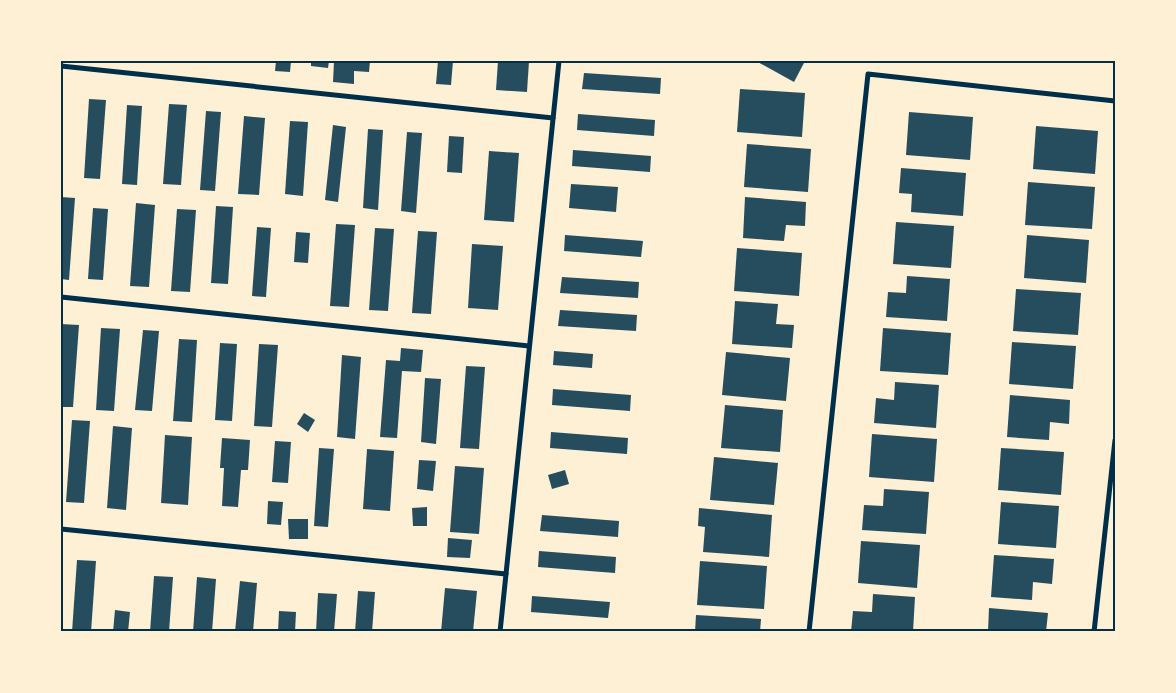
<svg xmlns="http://www.w3.org/2000/svg" width="1176" height="693" viewBox="0 0 1176 693" font-family="Inter,sans-serif">
<style>
.building{fill:#264d5e}
.lines{fill:none;stroke-linecap:round;stroke-linejoin:round}
.minor{stroke:#003049;stroke-width:5}
.neatline{fill:none;stroke:#003049;stroke-width:2}
</style>
<rect width="100%" height="100%" fill="#fdf0d5"/>
<g class="building">
<polygon points="276,61 291,61 290,72 275,71"/>
<polygon points="311,61 329,61 328,68 311,66"/>
<polygon points="334,61 370,61 369,72 354,71 354,84 333,82"/>
<polygon points="438,61 453,61 451,85 436,84"/>
<polygon points="498,61 529,61 527,92 496,90"/>
<polygon points="756,61 805,61 794,82"/>
<polygon points="584,73 661,78 660,94 582,89"/>
<polygon points="740,89 805,93 802,137 737,132"/>
<polygon points="89,99 106,100 100,179 84,178"/>
<polygon points="169,104 187,105 181,185 163,184"/>
<polygon points="127,105 142,106 137,185 122,184"/>
<polygon points="206,111 221,112 215,191 200,190"/>
<polygon points="909,112 973,117 970,160 906,155"/>
<polygon points="578,114 655,120 654,136 577,130"/>
<polygon points="244,116 265,118 259,195 238,194"/>
<polygon points="290,121 308,122 303,196 285,194"/>
<polygon points="333,125 346,127 338,202 325,200"/>
<polygon points="1036,126 1098,131 1095,174 1033,169"/>
<polygon points="368,129 383,130 378,210 363,208"/>
<polygon points="407,132 422,133 416,213 401,211"/>
<polygon points="449,136 464,137 462,173 447,172"/>
<polygon points="747,144 811,149 808,192 744,187"/>
<polygon points="573,150 651,156 650,172 572,166"/>
<polygon points="489,151 519,153 514,222 484,220"/>
<polygon points="901,168 966,173 963,216 911,212 912,194 899,193"/>
<polygon points="1028,182 1095,187 1092,229 1025,225"/>
<polygon points="571,184 618,187 616,212 569,208"/>
<polygon points="61,197 75,198 69,280 61,279"/>
<polygon points="745,197 806,202 805,226 786,225 784,241 743,238"/>
<polygon points="136,203 155,205 149,287 130,286"/>
<polygon points="216,206 233,207 228,284 211,283"/>
<polygon points="93,208 108,209 103,280 88,279"/>
<polygon points="177,209 196,210 190,292 171,291"/>
<polygon points="896,222 954,226 951,268 893,264"/>
<polygon points="336,224 355,225 349,307 330,306"/>
<polygon points="257,227 271,228 266,297 252,296"/>
<polygon points="375,228 394,229 388,311 369,310"/>
<polygon points="418,231 437,232 431,314 412,313"/>
<polygon points="296,232 310,233 308,263 294,262"/>
<polygon points="565,235 643,241 641,257 564,251"/>
<polygon points="1027,235 1089,240 1086,283 1024,278"/>
<polygon points="472,244 503,246 498,310 468,308"/>
<polygon points="737,248 802,253 799,296 734,291"/>
<polygon points="907,276 950,279 947,321 886,317 888,292 906,293"/>
<polygon points="562,277 639,282 638,298 560,293"/>
<polygon points="1016,289 1081,293 1078,335 1013,331"/>
<polygon points="735,301 778,304 776,324 794,325 792,348 732,344"/>
<polygon points="560,310 637,315 636,331 558,326"/>
<polygon points="61,324 79,325 73,407 61,407"/>
<polygon points="101,328 120,329 114,411 96,410"/>
<polygon points="883,328 951,333 948,375 880,371"/>
<polygon points="143,330 159,331 152,411 135,410"/>
<polygon points="179,339 197,340 192,422 173,421"/>
<polygon points="1012,342 1076,346 1073,389 1009,384"/>
<polygon points="220,343 237,344 232,421 215,420"/>
<polygon points="259,344 278,345 272,427 254,426"/>
<polygon points="401,348 423,350 421,372 402,371 397,438 380,437 386,360 400,361"/>
<polygon points="554,351 593,354 592,368 553,365"/>
<polygon points="726,352 790,358 786,401 722,395"/>
<polygon points="342,355 361,357 355,439 337,437"/>
<polygon points="466,366 485,367 479,449 460,448"/>
<polygon points="425,378 441,379 436,444 421,442"/>
<polygon points="895,382 939,385 936,428 874,423 876,398 894,400"/>
<polygon points="553,389 631,395 630,411 552,405"/>
<polygon points="1010,395 1070,400 1069,424 1050,422 1049,440 1007,437"/>
<polygon points="725,405 783,410 780,452 721,448"/>
<polygon points="304,413 315,420 308,432 297,424"/>
<polygon points="72,420 90,421 84,503 66,502"/>
<polygon points="113,426 132,428 126,510 107,508"/>
<polygon points="551,432 628,438 627,454 550,448"/>
<polygon points="872,434 937,439 934,482 869,477"/>
<polygon points="165,435 192,437 188,505 161,503"/>
<polygon points="222,438 250,440 248,470 241,470 238,507 222,506 224,468 220,468"/>
<polygon points="275,441 291,442 288,483 272,482"/>
<polygon points="319,448 334,449 328,527 314,526"/>
<polygon points="1001,448 1064,452 1061,495 998,490"/>
<polygon points="367,449 394,451 390,511 363,509"/>
<polygon points="714,457 778,463 774,505 710,500"/>
<polygon points="419,460 436,461 433,491 417,489"/>
<polygon points="455,466 484,468 479,534 450,532"/>
<polygon points="565,470 569,484 552,489 548,475"/>
<polygon points="884,489 929,492 926,534 862,530 864,505 883,506"/>
<polygon points="268,501 283,502 281,525 267,524"/>
<polygon points="1001,502 1059,506 1056,548 998,544"/>
<polygon points="427,507 427,526 413,526 412,508"/>
<polygon points="699,508 772,515 769,557 703,552 705,527 698,526"/>
<polygon points="542,515 619,521 618,537 540,531"/>
<polygon points="288,519 308,519 308,539 289,539"/>
<polygon points="448,538 472,540 470,558 447,557"/>
<polygon points="861,541 920,545 917,588 858,583"/>
<polygon points="539,551 616,557 615,573 538,567"/>
<polygon points="994,555 1054,559 1052,584 1033,582 1032,600 991,597"/>
<polygon points="77,560 96,561 91,632 72,632"/>
<polygon points="700,561 767,566 764,609 697,605"/>
<polygon points="154,576 173,577 169,632 150,632"/>
<polygon points="197,577 216,579 212,632 193,632"/>
<polygon points="240,581 257,583 253,632 235,632"/>
<polygon points="445,588 477,591 473,632 441,632"/>
<polygon points="358,591 375,592 372,632 355,632"/>
<polygon points="318,593 337,594 334,632 316,632"/>
<polygon points="873,594 915,597 913,632 851,632 853,611 872,612"/>
<polygon points="532,596 610,602 608,618 531,612"/>
<polygon points="989,608 1048,613 1046,632 988,632"/>
<polygon points="115,610 130,612 128,632 113,632"/>
<polygon points="279,611 296,612 295,632 278,632"/>
<polygon points="696,615 761,619 760,632 695,632"/>
</g>
<g class="lines">
<g class="minor">
<polyline points="61,66 553,118"/>
<polyline points="61,297 529,346"/>
<polyline points="61,529 506,574"/>
<polyline points="500,632 559,61"/>
<polyline points="809,632 868,74 1115,101"/>
<polyline points="1094,632 1115,440"/>
</g>
</g>
<rect width="1176" height="693" fill="none" stroke="#fdf0d5" stroke-width="125"/>
<rect x="62" y="62" width="1052" height="568" class="neatline"/>
</svg>
